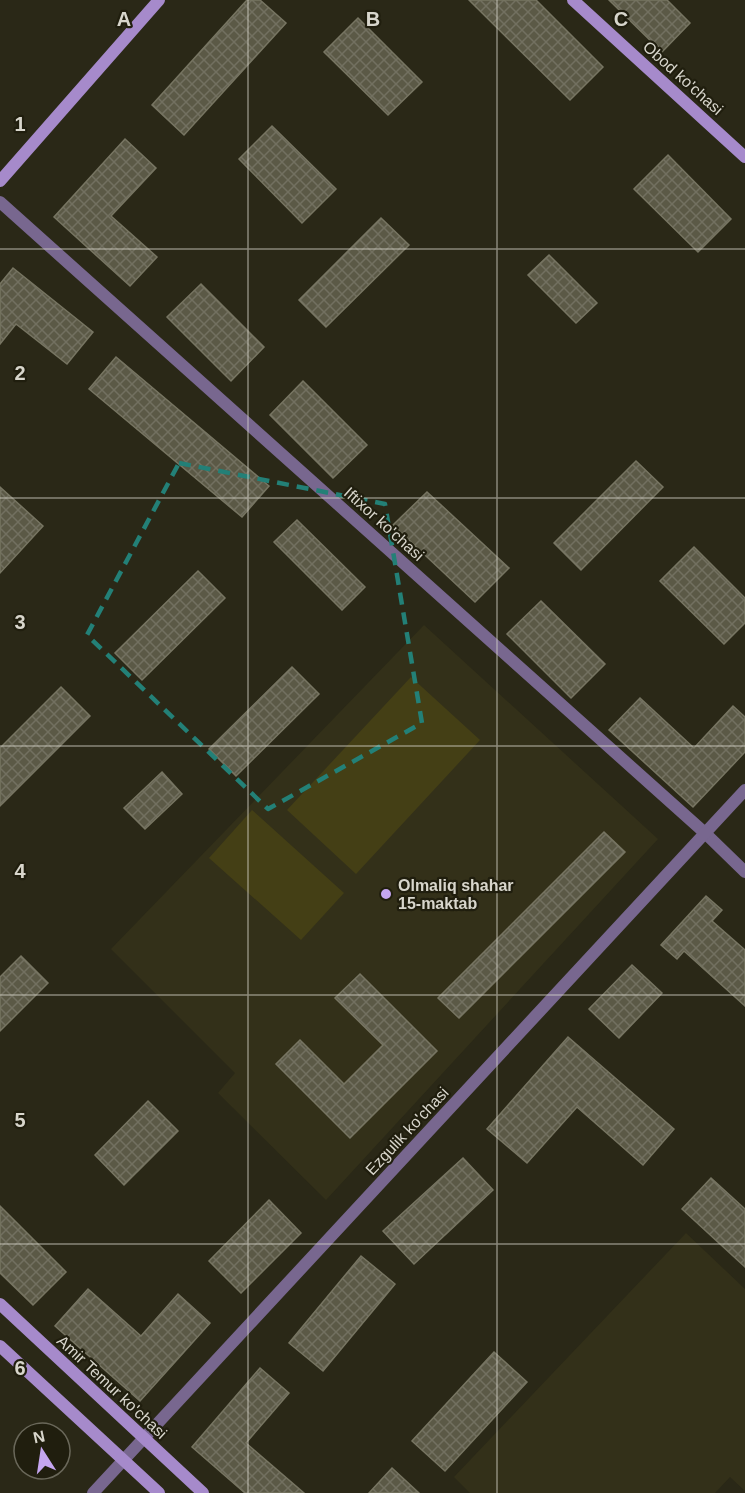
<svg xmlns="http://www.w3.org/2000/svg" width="745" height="1493" viewBox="0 0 745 1493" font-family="Helvetica,sans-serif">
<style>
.built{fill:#333019}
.green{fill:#443f15}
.building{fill:url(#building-cross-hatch);stroke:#777562;stroke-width:1.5}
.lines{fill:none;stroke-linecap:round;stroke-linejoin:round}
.street{stroke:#78678f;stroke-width:12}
.secondary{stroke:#a68acb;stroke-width:12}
.marked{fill:none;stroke:#238077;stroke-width:4.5;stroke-dasharray:12 8;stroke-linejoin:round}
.grid{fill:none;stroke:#d8d6cc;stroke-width:1.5;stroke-opacity:0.55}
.poi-dot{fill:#c5a6f0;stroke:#201e0e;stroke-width:2}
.labels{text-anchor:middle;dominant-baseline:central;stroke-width:4.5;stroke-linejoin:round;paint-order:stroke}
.street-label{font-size:16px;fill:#d8d6cc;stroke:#201e0e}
.poi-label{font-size:16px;font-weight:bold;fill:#d8d6cc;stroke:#201e0e;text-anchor:start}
.grid-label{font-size:20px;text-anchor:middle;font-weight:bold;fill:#d8d6cc;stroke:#201e0e;stroke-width:4.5;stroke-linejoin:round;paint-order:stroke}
</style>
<defs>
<pattern id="building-cross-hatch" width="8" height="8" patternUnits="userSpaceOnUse" patternTransform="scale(1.5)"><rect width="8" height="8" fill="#5b5946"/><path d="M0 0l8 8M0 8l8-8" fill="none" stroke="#727060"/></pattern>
</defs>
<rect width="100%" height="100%" fill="#2a2817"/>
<g class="built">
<polygon points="424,625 658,839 326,1200 218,1093 235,1073 111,949"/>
<polygon points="686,1233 745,1289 745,1491 730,1477 715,1493 470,1493 454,1477"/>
</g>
<g class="green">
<polygon points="411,677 480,740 356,874 287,810"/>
<polygon points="252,810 344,893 301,940 209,858"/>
</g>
<g class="building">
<polygon points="247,0 260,0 286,23 184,135 152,105"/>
<polygon points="469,0 536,0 603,67 570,100"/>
<polygon points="609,0 667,0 690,23 662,52"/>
<polygon points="358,18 422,82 388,115 324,52"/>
<polygon points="272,126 336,189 302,223 239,159"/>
<polygon points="125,139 156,168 111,216 157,257 130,286 54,217"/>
<polygon points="668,155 731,219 698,252 634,189"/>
<polygon points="381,218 409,245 326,327 299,300"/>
<polygon points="549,255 597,303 576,323 528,275"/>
<polygon points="13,268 93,332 67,364 16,324 0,344 0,284"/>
<polygon points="201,284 264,347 231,381 167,317"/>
<polygon points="116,357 269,486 242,517 89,389"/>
<polygon points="303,381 367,445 333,478 270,415"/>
<polygon points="636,461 663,487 581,570 554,543"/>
<polygon points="0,487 43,526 0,573"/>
<polygon points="427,492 509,568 475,602 393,525"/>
<polygon points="297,520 365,587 342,610 274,542"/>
<polygon points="694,547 745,598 745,623 724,644 660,581"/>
<polygon points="198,571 225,598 142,680 115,653"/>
<polygon points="541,601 605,664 571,698 507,634"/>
<polygon points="292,667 319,694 236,776 209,749"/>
<polygon points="61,687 90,716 0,806 0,748"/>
<polygon points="640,698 694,748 733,706 745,717 745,752 693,807 609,730"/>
<polygon points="162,772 182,794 145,829 124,808"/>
<polygon points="604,832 625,852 459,1018 438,998"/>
<polygon points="706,896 722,910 712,921 745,950 745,1006 684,951 677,959 661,945"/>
<polygon points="21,956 48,983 0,1031 0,977"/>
<polygon points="632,965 662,993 619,1038 589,1009"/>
<polygon points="360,974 437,1051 350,1138 276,1064 300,1040 344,1084 383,1045 335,998"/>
<polygon points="568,1037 674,1129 643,1165 577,1107 527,1163 487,1129"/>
<polygon points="148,1101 178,1131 124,1185 95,1155"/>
<polygon points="463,1158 493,1190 414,1264 383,1231"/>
<polygon points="711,1178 745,1209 745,1267 682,1209"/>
<polygon points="269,1200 301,1233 241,1293 209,1261"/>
<polygon points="0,1206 66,1272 33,1305 0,1273"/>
<polygon points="361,1256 395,1284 323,1371 289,1343"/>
<polygon points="88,1289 141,1336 178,1294 210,1323 140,1401 55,1326"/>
<polygon points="494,1352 527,1382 445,1471 412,1441"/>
<polygon points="260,1368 289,1393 246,1443 304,1493 245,1493 192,1447"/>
<polygon points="392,1468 419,1493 369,1493"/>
</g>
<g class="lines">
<g class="street">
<polyline points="0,202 705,833 745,872"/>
<polyline points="93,1493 745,790"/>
</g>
<g class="secondary">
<polyline points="573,0 745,157"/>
<polyline points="0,181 159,0"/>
<polyline points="0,1304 203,1493"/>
<polyline points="0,1346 159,1493"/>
</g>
</g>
<path class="marked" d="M179,463L385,504L422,723L268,809L87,635Z"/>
<path class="grid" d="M248,0V1493M497,0V1493M0,249H745M0,498H745M0,746H745M0,995H745M0,1244H745"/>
<circle class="poi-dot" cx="386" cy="894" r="6"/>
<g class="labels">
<g class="street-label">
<text transform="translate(683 78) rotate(42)">Obod ko'chasi</text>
<text transform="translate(384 524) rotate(42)">Iftixor ko'chasi</text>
<text transform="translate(407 1131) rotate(-47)">Ezgulik ko'chasi</text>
<text transform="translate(112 1387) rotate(43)">Amir Temur ko'chasi</text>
</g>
<g class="poi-label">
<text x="398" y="885">Olmaliq shahar<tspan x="398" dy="18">15-maktab</tspan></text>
</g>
</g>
<g class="grid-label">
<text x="124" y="26">A</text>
<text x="373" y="26">B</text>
<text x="621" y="26">C</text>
<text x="20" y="131">1</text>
<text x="20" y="380">2</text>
<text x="20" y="629">3</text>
<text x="20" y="878">4</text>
<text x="20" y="1127">5</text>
<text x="20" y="1375">6</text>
</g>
<g transform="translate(42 1451) rotate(348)"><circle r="28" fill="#201e0e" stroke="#6a685a" stroke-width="1.5"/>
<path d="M0-4.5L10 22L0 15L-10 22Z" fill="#c5a6f0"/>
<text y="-9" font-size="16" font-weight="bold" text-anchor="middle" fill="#d8d6cc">N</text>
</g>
</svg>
